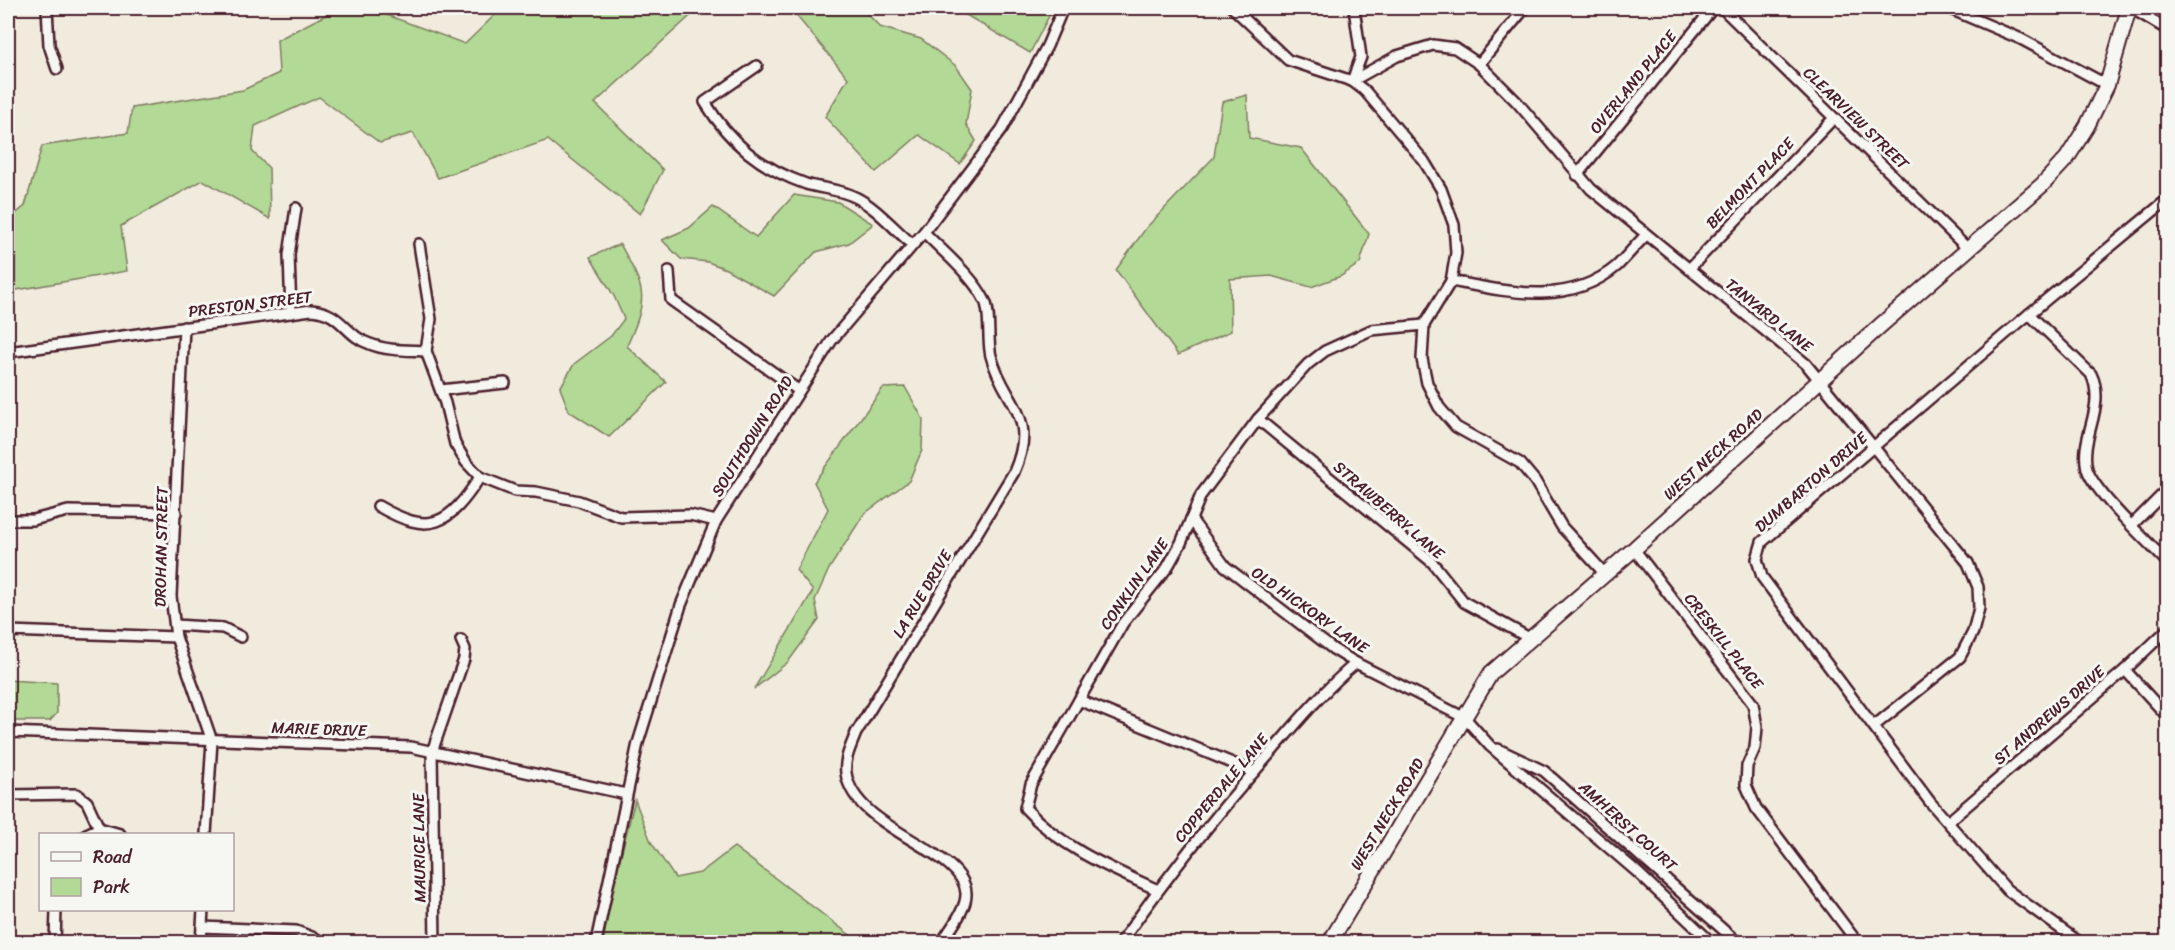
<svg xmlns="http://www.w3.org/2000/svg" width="2175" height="950" viewBox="0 0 2175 950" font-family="Sriracha,sans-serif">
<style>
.green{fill:#b2d995;stroke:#7e7c60;stroke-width:1.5}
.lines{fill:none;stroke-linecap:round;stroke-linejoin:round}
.street-casing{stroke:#4a1f2b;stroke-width:14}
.secondary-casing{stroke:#4a1f2b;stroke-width:18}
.street{stroke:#f6f6f2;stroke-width:9}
.secondary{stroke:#f6f6f2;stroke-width:14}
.labels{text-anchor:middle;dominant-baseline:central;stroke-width:6;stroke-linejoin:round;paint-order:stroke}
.street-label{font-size:16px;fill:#4a1f2b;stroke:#f6f6f2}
</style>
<rect width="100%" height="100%" fill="#f1ebde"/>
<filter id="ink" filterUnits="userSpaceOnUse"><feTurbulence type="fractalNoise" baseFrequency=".0167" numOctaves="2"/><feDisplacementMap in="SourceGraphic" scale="12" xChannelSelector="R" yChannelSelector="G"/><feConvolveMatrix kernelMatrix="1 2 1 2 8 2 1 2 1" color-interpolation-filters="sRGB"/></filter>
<g filter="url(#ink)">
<g class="green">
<polygon points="339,8 368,8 465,44 502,8 699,8 595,103 663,170 640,214 548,140 438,178 413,133 380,143 319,97 255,126 252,151 269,168 270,219 203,180 121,226 127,271 11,291 8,315 8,220 25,206 42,146 128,133 132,108 243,90 279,73 277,40"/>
<polygon points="790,8 862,8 880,27 921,39 956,66 972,89 966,124 976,141 960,164 919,135 876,172 825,117 848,78"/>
<polygon points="964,8 1053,8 1030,53 961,12"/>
<polygon points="1247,95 1249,138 1301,148 1369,234 1360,263 1341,276 1311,287 1271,276 1230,279 1231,331 1178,355 1116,270 1146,228 1214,157 1222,102"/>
<polygon points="794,195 838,202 873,224 849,243 816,252 774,296 726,269 708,262 681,259 662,240 689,228 713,207 756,237"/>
<path d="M620,244C646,291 649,296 627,346L666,382L609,437L569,411L560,388L574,364L611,336L624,319L614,296L590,257Z"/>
<polygon points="905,387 923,419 922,450 909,481 864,514 829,569 815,600 819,620 788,662 754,689 813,591 796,570 828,509 814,482 883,388"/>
<polygon points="8,680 57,683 57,713 50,721 8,721"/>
<polygon points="635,800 651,842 675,878 700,873 734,847 854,938 852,942 603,942 614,882"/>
</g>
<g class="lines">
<g class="street-casing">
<g id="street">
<polyline points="47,8 49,45 57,69"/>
<polyline points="1233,8 1288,60 1352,81 1365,91 1424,161 1441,189 1454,225 1456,253 1451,281 1424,325 1422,359 1427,383 1439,407 1456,427 1520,463 1535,481 1562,527 1605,574"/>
<polyline points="1722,8 1969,250"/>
<polyline points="1948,8 2021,39 2107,85"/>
<polyline points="2131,8 2168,30"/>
<polyline points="1479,64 1525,8"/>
<path d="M757,66L705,102C730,143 760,168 806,184C823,189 839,189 855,197C876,207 894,229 912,244"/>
<polyline points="1352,81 1397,56 1433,45 1455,48 1479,64 1517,102 1591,189 1806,364 1968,563 1978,587 1979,608 1973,632 1960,657 1874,726"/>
<polyline points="1352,81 1361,57 1354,8"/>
<polyline points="1577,175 1713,8"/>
<path d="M924,232C944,253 972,275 985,301C991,313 987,341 991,356C1005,406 1039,414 1014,472L856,733C851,746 844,759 846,773C854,830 964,849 966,893C967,909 950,929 942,942"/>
<polyline points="419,244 431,319 426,351"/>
<polyline points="1689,269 1834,118"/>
<polyline points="669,271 671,300 798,390"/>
<path d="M1451,281C1508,292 1569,307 1617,266C1627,256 1636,245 1646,235"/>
<polyline points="291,313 289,255 296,208"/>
<path d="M2029,314L2091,374C2107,407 2079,437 2087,469C2094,492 2148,542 2168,563"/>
<polyline points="184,327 171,596 176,637 212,741 206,834"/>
<path d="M8,352L311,310C342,312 344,335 370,344C387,351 409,350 426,351L445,403L455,444L466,462L480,477L515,491L536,492L579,501L621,517L690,515L716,521"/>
<polyline points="441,390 505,383"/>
<polyline points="1258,419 1432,562 1464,602 1531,639"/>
<path d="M378,506C430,536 448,526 480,477"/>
<polyline points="1191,519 1225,566 1333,649 1356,663 1465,718 1490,746 1636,871 1711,942"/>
<polyline points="8,520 33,520 68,511 176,513"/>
<polyline points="2132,525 2168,489"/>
<polyline points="1634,549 1753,704 1757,727 1755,748 1747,766 1746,785 1756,808 1857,942"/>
<polyline points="175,625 223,628 241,637"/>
<polyline points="8,631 176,637"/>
<polyline points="2125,670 2168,717"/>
<polyline points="1079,700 1254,772"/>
<polyline points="8,732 411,747 626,794"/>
<polyline points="1498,749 1544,771 1737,942"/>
<polyline points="8,795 77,794 87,802 99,828"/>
<polyline points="1948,822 2125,670 2168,629"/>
<polyline points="99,828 120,834"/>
<polyline points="86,834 99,828"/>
<path d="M1158,890C1110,868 1060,847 1025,808L1031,784L1123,623L1167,568L1181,543L1201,495L1258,419L1308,364L1325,351L1371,330L1424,325"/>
<polyline points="202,927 296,931 317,939 318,942"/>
<polyline points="55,942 56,910"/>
<polyline points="201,942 203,910"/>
<polyline points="435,942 432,752 464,659 465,649 461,640"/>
<polyline points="596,942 638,743 681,605 716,521 832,340 924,232 1002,129 1047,46 1063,8"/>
<path d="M1121,942C1168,875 1219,811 1274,749C1300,719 1325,689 1356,663"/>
<polyline points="2079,942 2007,890 1930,802 1762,577 1757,559 1762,542 2029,314 2168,199"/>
</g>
</g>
<g class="secondary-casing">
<polyline id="secondary" points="1330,942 1491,673 1634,549 1881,325 2042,185 2067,158 2087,126 2107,85 2129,8"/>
</g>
<use href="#street" class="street"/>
<use href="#secondary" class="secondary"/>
</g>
</g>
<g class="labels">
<g class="street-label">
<text transform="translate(1633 82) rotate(-51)">OVERLAND PLACE</text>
<text transform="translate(1856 118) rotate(44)">CLEARVIEW STREET</text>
<text transform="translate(1750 183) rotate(-46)">BELMONT PLACE</text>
<text transform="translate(250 304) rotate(-7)">PRESTON STREET</text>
<text transform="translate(1769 315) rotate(39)">TANYARD LANE</text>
<text transform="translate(752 436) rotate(-58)">SOUTHDOWN ROAD</text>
<text transform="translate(1713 454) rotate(-42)">WEST NECK ROAD</text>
<text transform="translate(1811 482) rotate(-41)">DUMBARTON DRIVE</text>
<text transform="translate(1389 510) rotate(41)">STRAWBERRY LANE</text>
<text transform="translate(161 547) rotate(-89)">DROHAN STREET</text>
<text transform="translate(1134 584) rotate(-55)">CONKLIN LANE</text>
<text transform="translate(922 594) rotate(-59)">LA RUE DRIVE</text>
<text transform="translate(1310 610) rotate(35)">OLD HICKORY LANE</text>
<text transform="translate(1724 641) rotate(52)">CRESKILL PLACE</text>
<text transform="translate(2049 715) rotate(-41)">ST ANDREWS DRIVE</text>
<text transform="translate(319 729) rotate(2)">MARIE DRIVE</text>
<text transform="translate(1221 788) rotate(-50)">COPPERDALE LANE</text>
<text transform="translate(1387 814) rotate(-59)">WEST NECK ROAD</text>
<text transform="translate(1628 826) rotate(42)">AMHERST COURT</text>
<text transform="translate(419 848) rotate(-91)">MAURICE LANE</text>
</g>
</g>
<rect width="2175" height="950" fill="none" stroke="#f6f6f2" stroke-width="30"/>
<rect x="15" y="15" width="2145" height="920" fill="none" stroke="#4a1f2b" stroke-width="2" filter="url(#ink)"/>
<rect x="39" y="833" width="195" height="78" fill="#f6f6f2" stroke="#b1a0a2" stroke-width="1.5"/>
<rect x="51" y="852" width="30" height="9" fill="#f6f6f2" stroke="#b1a0a2" stroke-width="1.5"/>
<text x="93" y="863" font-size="18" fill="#4a1f2b">Road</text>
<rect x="51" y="878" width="30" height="18" fill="#b2d995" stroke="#b1a0a2" stroke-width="1.5"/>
<text x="93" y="893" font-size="18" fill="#4a1f2b">Park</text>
</svg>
